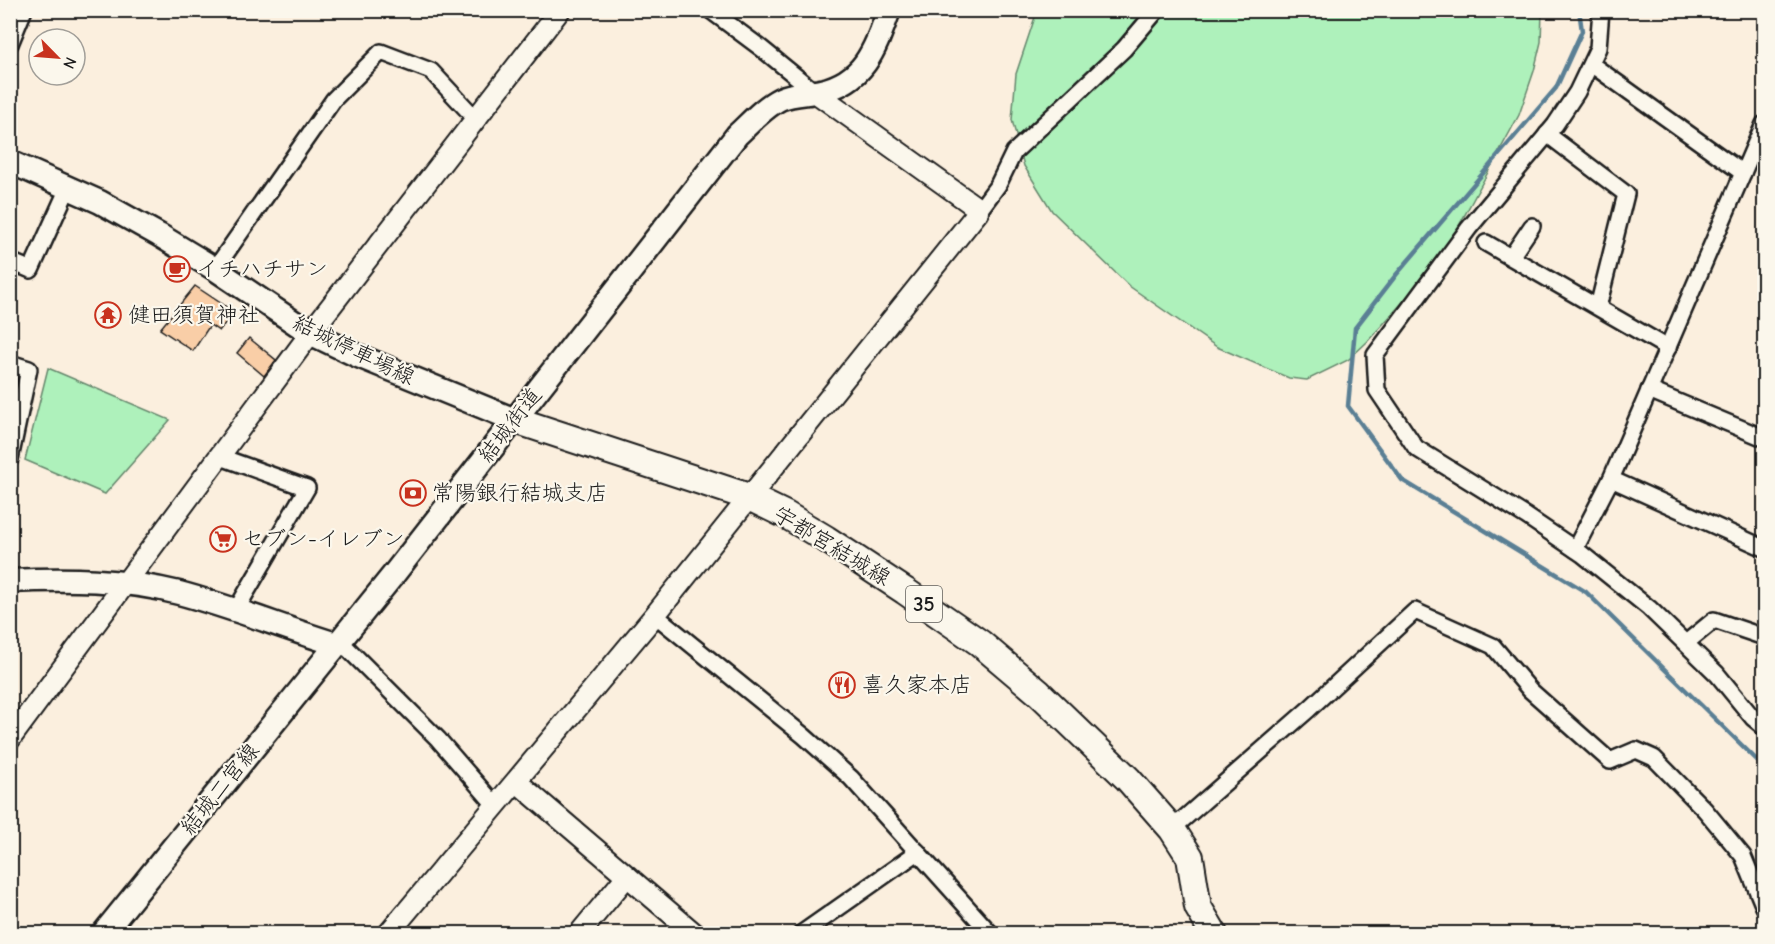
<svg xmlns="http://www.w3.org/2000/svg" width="1775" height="944" viewBox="0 0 1775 944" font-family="'Comic Neue','Klee One',sans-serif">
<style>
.green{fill:#aef1bb;stroke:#65866c;stroke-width:1.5}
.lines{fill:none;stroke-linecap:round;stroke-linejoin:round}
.stream{stroke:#5a7f94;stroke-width:4.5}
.building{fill:#f9cea7;stroke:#1c1c1c;stroke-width:1.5}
.minor-casing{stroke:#1c1c1c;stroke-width:20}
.tertiary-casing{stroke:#1c1c1c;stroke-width:24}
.secondary-casing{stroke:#1c1c1c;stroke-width:27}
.primary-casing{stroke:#1c1c1c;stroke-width:30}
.minor{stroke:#fbf7ec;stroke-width:15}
.tertiary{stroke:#fbf7ec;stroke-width:20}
.secondary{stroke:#fbf7ec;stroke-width:22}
.primary{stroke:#fbf7ec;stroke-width:26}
.labels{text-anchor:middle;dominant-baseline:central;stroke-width:4.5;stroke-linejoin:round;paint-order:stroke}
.shield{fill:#fbf7ec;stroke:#5f5e5a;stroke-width:1.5}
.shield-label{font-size:21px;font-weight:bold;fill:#1c1c1c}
.poi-label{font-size:22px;fill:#1c1c1c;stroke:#fbf7ec;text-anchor:start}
.street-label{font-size:22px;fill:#1c1c1c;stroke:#fbf7ec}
</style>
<rect width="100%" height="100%" fill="#fbefde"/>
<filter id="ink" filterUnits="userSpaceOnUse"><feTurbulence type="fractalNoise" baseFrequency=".0167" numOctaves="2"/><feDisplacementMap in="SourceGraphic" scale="12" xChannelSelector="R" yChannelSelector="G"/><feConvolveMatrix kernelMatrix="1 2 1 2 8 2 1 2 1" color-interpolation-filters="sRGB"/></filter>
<g filter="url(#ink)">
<g class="green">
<polygon points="1037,11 1542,11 1541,42 1534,71 1519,115 1456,231 1419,284 1367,342 1348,360 1307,380 1289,378 1217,347 1129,286 1052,211 1024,166 1012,120 1016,74"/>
<polygon points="48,368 170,420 105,494 25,460"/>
</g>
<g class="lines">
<polyline class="stream" points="1579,10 1582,31 1556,88 1396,275 1355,328 1348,406 1402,480 1586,592 1764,767"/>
</g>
<g class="building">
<polygon points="195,286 234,312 219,331 210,325 193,351 160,329"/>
<polygon points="249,338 276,360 264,376 237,353"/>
</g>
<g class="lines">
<g class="minor-casing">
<g id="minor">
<polyline points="710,10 761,48 815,92"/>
<polyline points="1601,10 1598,48 1577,92 1555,125 1469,228 1375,355 1377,390 1416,448 1526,516 1582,554 1649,608 1717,674 1753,718 1764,727"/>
<polyline points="10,44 24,10"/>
<polyline points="1591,64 1743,173"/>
<polyline points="1547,134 1626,194 1598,307"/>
<polyline points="978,212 998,185 1014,152 1124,49 1157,10"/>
<polyline points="1486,243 1668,348"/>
<polyline points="1511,257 1532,226"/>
<polyline points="10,261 31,270 68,188"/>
<polyline points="215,269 334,99 381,52 431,71 475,118"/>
<polyline points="10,363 29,369 10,459"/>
<polyline points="1649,390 1764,438"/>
<polyline points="218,456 307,488 236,610"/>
<polyline points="1611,479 1764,124"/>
<polyline points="1575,549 1611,479 1764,548"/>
<polyline points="655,615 804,736 851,778 991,934"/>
<polyline points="1686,643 1714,620 1764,637"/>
<polyline points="336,644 348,649 438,739 496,806"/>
<polyline points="1172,829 1309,709 1415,611 1493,646 1530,690 1610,761 1636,750 1654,758 1705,810 1743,856 1764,907"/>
<polyline points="801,934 918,852"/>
</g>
</g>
<g class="tertiary-casing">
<g id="tertiary">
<polyline points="10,739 321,319 560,10"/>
<polyline points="517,782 695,934"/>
<polyline points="388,934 655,615 978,212 973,205 815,92"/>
<polyline points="579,934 627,876"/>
</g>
</g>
<g class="secondary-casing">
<g id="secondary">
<polyline points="10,162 100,202 159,235 215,269 310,333 356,355 515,420"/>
<path d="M10,581C67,578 124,579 179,593C232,607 284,628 336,644"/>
<path d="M103,934L394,574L737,135C750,123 764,107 780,99C792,93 808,94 821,91C865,81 875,49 889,10"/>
</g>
</g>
<g class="primary-casing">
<polyline id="primary" points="515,420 749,497 786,515 826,539 905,591 980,643 1039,693 1128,779 1172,829 1190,857 1198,907 1214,934"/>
</g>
<use href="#minor" class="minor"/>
<use href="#tertiary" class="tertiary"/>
<use href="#secondary" class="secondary"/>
<use href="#primary" class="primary"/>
</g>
</g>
<defs>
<g id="cafe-ring" transform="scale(1.35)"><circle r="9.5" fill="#fbf7ec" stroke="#c8321e" stroke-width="1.5"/><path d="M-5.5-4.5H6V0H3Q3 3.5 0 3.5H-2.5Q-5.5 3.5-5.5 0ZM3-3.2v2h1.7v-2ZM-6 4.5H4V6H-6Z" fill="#c8321e"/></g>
<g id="temple-ring" transform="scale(1.35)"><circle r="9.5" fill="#fbf7ec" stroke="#c8321e" stroke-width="1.5"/><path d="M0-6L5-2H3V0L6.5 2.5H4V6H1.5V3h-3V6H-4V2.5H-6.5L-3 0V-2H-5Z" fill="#c8321e"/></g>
<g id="bank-ring" transform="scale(1.35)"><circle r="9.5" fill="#fbf7ec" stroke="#c8321e" stroke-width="1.5"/><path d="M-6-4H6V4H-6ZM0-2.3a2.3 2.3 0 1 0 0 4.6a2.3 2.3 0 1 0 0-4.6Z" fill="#c8321e"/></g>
<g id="supermarket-ring" transform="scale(1.35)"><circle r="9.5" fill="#fbf7ec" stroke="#c8321e" stroke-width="1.5"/><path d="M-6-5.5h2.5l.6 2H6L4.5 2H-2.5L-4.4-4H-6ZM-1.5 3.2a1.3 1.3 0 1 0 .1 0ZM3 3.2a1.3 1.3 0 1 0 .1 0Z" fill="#c8321e"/></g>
<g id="restaurant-ring" transform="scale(1.35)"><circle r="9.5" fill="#fbf7ec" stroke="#c8321e" stroke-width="1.5"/><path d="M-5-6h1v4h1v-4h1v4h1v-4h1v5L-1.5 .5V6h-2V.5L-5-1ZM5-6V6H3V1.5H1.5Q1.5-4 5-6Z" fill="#c8321e"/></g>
</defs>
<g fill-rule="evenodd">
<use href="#cafe-ring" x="177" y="269"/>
<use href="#temple-ring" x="108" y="315"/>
<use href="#bank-ring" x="413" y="493"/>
<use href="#supermarket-ring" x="223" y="539"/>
<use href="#restaurant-ring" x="842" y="685"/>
</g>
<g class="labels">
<rect class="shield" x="906" y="586" width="36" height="36" rx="4.5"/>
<g class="shield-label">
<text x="924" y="604">35</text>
</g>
<g class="poi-label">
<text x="196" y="269">イチハチサン</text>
<text x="128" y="315">健田須賀神社</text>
<text x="432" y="493">常陽銀行結城支店</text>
<text x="242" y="539">セブン-イレブン</text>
<text x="862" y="685">喜久家本店</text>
</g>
<g class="street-label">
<text transform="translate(354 350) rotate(26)">結城停車場線</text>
<text transform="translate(510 425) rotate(-52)">結城街道</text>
<text transform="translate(832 546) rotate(31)">宇都宮結城線</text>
<text transform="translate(220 789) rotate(-51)">結城二宮線</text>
</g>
</g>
<rect width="1775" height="944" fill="none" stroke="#fbf7ec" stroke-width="36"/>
<rect x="18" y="18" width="1739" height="908" fill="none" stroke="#1c1c1c" stroke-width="2" filter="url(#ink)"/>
<g transform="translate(57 57) rotate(115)"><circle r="28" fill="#fbf7ec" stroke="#a29f99" stroke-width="1.5"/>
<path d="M0-4.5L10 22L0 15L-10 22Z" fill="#c8321e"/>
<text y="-9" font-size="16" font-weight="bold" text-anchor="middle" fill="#1c1c1c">N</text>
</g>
</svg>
